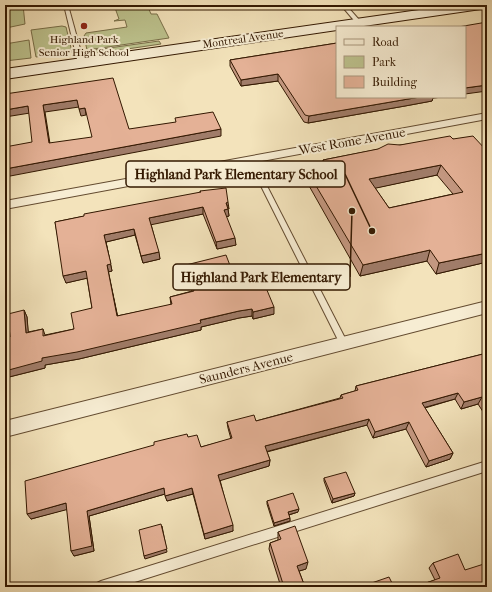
<svg xmlns="http://www.w3.org/2000/svg" width="492" height="592" viewBox="0 0 492 592" font-family="'IM FELL French Canon',serif">
<style>
.green{fill:#bdc38e;stroke:#786e48}
.lines{fill:none;stroke-linecap:round;stroke-linejoin:round}
.lane-casing{stroke:#634b30;stroke-width:2}
.street-casing{stroke:#634b30;stroke-width:2}
.secondary-casing{stroke:#331801;stroke-width:2}
.lane{fill:#f7edd3;fill-rule:evenodd}
.street{fill:#f7edd3;fill-rule:evenodd}
.secondary{fill:#f7edd3;fill-rule:evenodd}
.wall{fill:#c49881;stroke:#331801;fill-rule:evenodd}
.shaded-wall{fill:#a07c69;stroke:#331801}
.building{fill:#e4b196;stroke:#331801;fill-rule:evenodd}
.poi-dot{fill:#8f2418;stroke:#f7edd3;stroke-width:1.5}
.labels{text-anchor:middle;dominant-baseline:central;stroke-width:4;stroke-linejoin:round;paint-order:stroke}
.far-poi-label{font-size:11px;fill:#331801;stroke:#f7edd3}
.far-street-label{font-size:11px;fill:#331801;stroke:#f7edd3}
.street-label{font-size:13px;fill:#331801;stroke:#f7edd3}
.leader{fill:none;stroke:#331801;stroke-width:1.5}
.callout-dot{fill:#331801;stroke:#f7edd3;stroke-width:1.5}
.callout{fill:#f7edd3;stroke:#331801;stroke-width:1.5}
.callout-label{font-size:14px;text-anchor:middle;font-weight:bold;fill:#331801}
</style>
<rect width="100%" height="100%" fill="#f3e3bb"/>
<filter id="stains"><feTurbulence type="fractalNoise" baseFrequency=".005" numOctaves="4"/><feColorMatrix values="0 0 0 0 .2 0 0 0 0 .09 0 0 0 0 .02 0 0 0 .5 -.17"/></filter>
<radialGradient id="worn" r=".72"><stop offset=".6" stop-color="#630" stop-opacity="0"/><stop offset="1" stop-color="#630" stop-opacity=".3"/></radialGradient>
<g class="green">
<polygon points="5,5 23,5 25,24 6,28"/>
<polygon points="114,5 147,5 151,14 157,14 169,38 87,50 84,36 86,33 127,27 125,20 114,21 119,19"/>
<polygon points="62,26 66,27 72,52 36,57 31,30"/>
<polygon points="29,40 31,58 5,61 5,44"/>
<polygon points="159,41 161,44 100,53 87,51"/>
</g>
<g class="lines">
<g class="lane-casing">
<g id="lane">
<polygon points="64,5 68,5 84,63 83,64 78,63"/>
<polygon points="341,5 346,5 361,22 361,24 357,24"/>
<polygon points="262,184 264,184 267,186 347,342 346,344 343,345 340,344 261,186"/>
<polygon points="487,461 487,471 119,587 95,587 97,583 101,581"/>
</g>
</g>
<g class="street-casing">
<g id="street">
<polygon points="487,113 487,119 5,209 5,201"/>
<polygon points="487,301 487,313 5,437 5,421"/>
</g>
</g>
<g class="secondary-casing">
<polygon id="secondary" points="454,5 487,6 481,9 357,27 337,27 337,30 5,79 5,69"/>
</g>
<use href="#lane" class="lane"/>
<use href="#street" class="street"/>
<use href="#secondary" class="secondary"/>
</g>
<g class="wall">
<polygon points="337,43 337,97 443,97 433,98 432,101 405,106 308,123 304,122 278,81 241,86 230,66 230,60"/>
<path d="M453,139L487,151V262L436,274L427,261L360,276L308,184L309,174L323,171V160L400,145ZM437,175L453,194L389,208L375,188Z"/>
<polygon points="200,191 228,209 229,216 226,217 236,245 217,249 203,214 151,224 160,259 143,263 135,235 106,242 112,271 108,272 117,316 171,305 170,297 192,291 186,272 186,265 239,289 274,314 253,319 252,316 239,318 201,327 201,330 79,359 45,365 45,368 5,378 5,338 10,337 24,310 27,317 28,332 43,329 45,335 74,329 92,308 87,278 66,283 55,222 200,193"/>
<polygon points="487,353 487,418 478,404 461,409 455,399 425,408 453,453 450,459 426,467 406,429 373,438 367,425 267,452 270,460 269,466 220,480 233,531 205,539 193,494 167,501 165,494 89,516 94,551 74,556 67,509 31,519 188,437 201,447 231,439 228,428 227,422 256,421 340,398 341,395 355,391 356,386"/>
<polygon points="324,478 355,493 354,496 332,503 324,481"/>
<polygon points="267,501 298,512 289,515 290,521 274,526 267,504"/>
<polygon points="278,532 306,569 299,571 305,587 281,587 269,549 270,543 278,540"/>
<polygon points="433,563 465,570 487,587 421,587 423,584 435,580 429,568"/>
</g>
<g class="shaded-wall">
<polygon points="5,18 7,42 5,42"/>
<polygon points="278,74 278,81 241,86 241,80"/>
<polygon points="487,85 487,91 465,94 465,88"/>
<polygon points="420,97 443,97 433,98 432,101 405,106 308,123 309,116"/>
<polygon points="77,100 79,107 45,112 51,150 49,143 43,105"/>
<polygon points="28,106 30,113 5,117 5,110"/>
<polygon points="85,108 86,115 81,116 79,109"/>
<polygon points="221,129 221,136 5,177 5,169"/>
<polygon points="441,165 437,175 367,190 369,179"/>
<polygon points="228,202 229,209 226,203"/>
<polygon points="203,207 203,214 150,225 149,218"/>
<polygon points="228,209 229,216 224,217 224,210"/>
<polygon points="134,229 135,235 106,242 112,271 108,272 119,323 107,265 104,235"/>
<polygon points="235,238 236,245 217,249 216,242"/>
<polygon points="430,250 427,261 360,276 363,265"/>
<polygon points="159,252 160,259 143,263 141,256"/>
<polygon points="487,253 487,262 436,274 439,263"/>
<polygon points="86,271 88,278 66,283 63,276"/>
<polygon points="274,307 274,314 253,319 253,312"/>
<polygon points="252,309 252,316 239,318 201,327 201,330 79,359 45,365 45,368 5,378 5,371 42,358 239,311"/>
<polygon points="24,310 27,317 29,340 26,333"/>
<polygon points="458,393 455,399 419,409 422,403"/>
<polygon points="482,397 478,404 461,409 464,402"/>
<polygon points="369,419 367,425 265,452 265,446"/>
<polygon points="409,422 406,429 373,438 375,432"/>
<polygon points="453,453 450,459 426,467 429,461"/>
<polygon points="270,460 269,466 219,481 218,475"/>
<polygon points="164,488 165,494 89,516 94,551 74,556 71,551 87,511"/>
<polygon points="192,488 193,494 167,501 165,496"/>
<polygon points="355,493 354,496 332,503 333,499"/>
<polygon points="66,503 69,509 31,519 27,514"/>
<polygon points="299,509 298,512 288,515 288,512"/>
<polygon points="290,518 290,521 274,526 274,523"/>
<polygon points="233,525 233,531 205,539 204,534"/>
<polygon points="162,526 167,552 145,559 144,556"/>
<polygon points="308,562 306,569 296,572 297,566"/>
</g>
<g class="building">
<polygon points="487,22 487,85 465,88 465,27 458,27"/>
<polygon points="337,43 337,97 420,97 309,116 305,115 278,74 241,80 230,60"/>
<path d="M113,78L129,129L176,122L175,118L213,112L221,129L5,169V147L32,142L28,106L5,110V94ZM77,100L79,109L85,108L92,137L49,143L43,105Z"/>
<path d="M450,136L453,139L473,136L487,151V253L439,263L430,250L363,265L309,174L329,170L323,160L378,149L388,144L400,145ZM441,165L463,192L389,208L369,179Z"/>
<polygon points="226,188 228,202 226,203 228,209 224,210 235,238 216,242 203,207 149,218 159,252 141,256 134,229 104,235 111,264 107,265 117,316 172,304 170,297 194,291 186,265 226,255 239,289 264,283 274,307 253,312 252,309 239,311 200,320 201,323 77,352 42,358 42,361 5,371 5,338 10,337 8,314 24,310 26,333 43,329 43,336 74,329 71,313 92,308 86,271 63,276 55,222 84,216 84,214 201,192 200,191"/>
<polygon points="487,353 487,406 482,397 464,402 458,393 422,403 453,453 429,461 409,422 375,432 369,419 265,446 270,460 218,475 233,525 204,534 192,488 165,496 164,488 87,511 92,546 71,551 66,503 27,514 25,481 154,445 154,442 187,434 188,437 197,435 201,447 232,438 227,422 254,415 256,421 343,398 341,395 358,390 356,386"/>
<polygon points="346,472 355,493 333,499 324,478"/>
<polygon points="293,493 299,509 288,512 290,518 274,523 267,501"/>
<polygon points="161,524 167,549 144,556 139,530"/>
<polygon points="295,526 308,562 297,566 305,587 284,587 270,543 281,539 278,532"/>
<polygon points="458,554 465,570 487,563 487,587 424,587 423,584 440,578 433,563"/>
<polygon points="389,577 394,587 360,587"/>
<polygon points="340,584 342,587 330,587"/>
</g>
<circle class="poi-dot" cx="84" cy="26" r="4"/>
<g class="labels">
<g class="far-poi-label">
<text x="84" y="39">Highland Park<tspan x="84" dy="13">Senior High School</tspan></text>
</g>
<g class="far-street-label">
<text transform="translate(243 39) rotate(-8)">Montreal Avenue</text>
</g>
<g class="street-label">
<text transform="translate(352 141) rotate(-10)">West Rome Avenue</text>
<text transform="translate(246 368) rotate(-14)">Saunders Avenue</text>
</g>
</g>
<path class="leader" d="M372 231L345 174M352 211L350 277"/>
<g class="callout-dot">
<circle cx="372" cy="231" r="4"/>
<circle cx="352" cy="211" r="4"/>
</g>
<g class="callout">
<rect x="126" y="161" width="219" height="26" rx="4"/>
<rect x="173" y="264" width="177" height="26" rx="4"/>
</g>
<g class="callout-label">
<text x="236" y="179">Highland Park Elementary School</text>
<text x="261" y="282">Highland Park Elementary</text>
</g>
<rect width="492" height="592" fill="none" stroke="#f3e3bb" stroke-width="20"/>
<rect x="6" y="6" width="480" height="580" fill="none" stroke="#331801" stroke-width="2"/>
<rect x="10" y="10" width="472" height="572" fill="none" stroke="#331801"/>
<rect x="336" y="26" width="130" height="72" fill="#f7edd3" stroke="#a9987f"/>
<rect x="344" y="39" width="20" height="6" fill="#f7edd3" stroke="#a9987f"/>
<text x="372" y="46" font-size="12" fill="#331801">Road</text>
<rect x="344" y="56" width="20" height="12" fill="#bdc38e" stroke="#a9987f"/>
<text x="372" y="66" font-size="12" fill="#331801">Park</text>
<rect x="344" y="76" width="20" height="12" fill="#e4b196" stroke="#a9987f"/>
<text x="372" y="86" font-size="12" fill="#331801">Building</text>
<rect width="100%" height="100%" filter="url(#stains)"/>
<rect width="100%" height="100%" fill="url(#worn)"/>
</svg>
